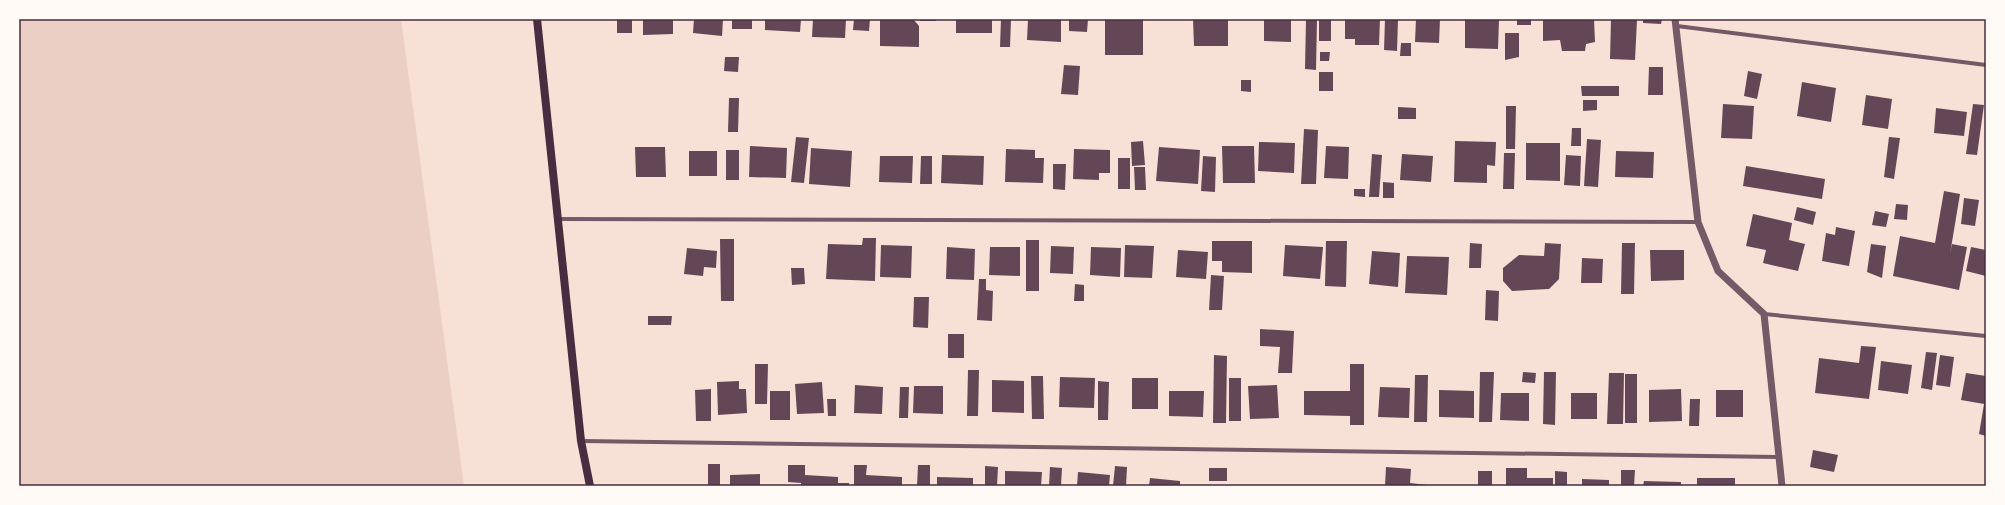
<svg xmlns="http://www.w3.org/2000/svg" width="2005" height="505" viewBox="0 0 2005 505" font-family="Inter,sans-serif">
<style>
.green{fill:#ebcfc5}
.building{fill:#644757}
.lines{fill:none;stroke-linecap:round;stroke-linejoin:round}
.minor{stroke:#755966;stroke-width:4}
.tertiary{stroke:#755966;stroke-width:7}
.secondary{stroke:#4a2c40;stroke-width:8}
.neatline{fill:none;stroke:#4a2c40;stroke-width:1.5}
</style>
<rect width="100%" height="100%" fill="#f7e1d7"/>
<polygon class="green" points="19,19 401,19 464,486 19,486"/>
<g class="building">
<rect x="617" y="19" width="15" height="14"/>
<polygon points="643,19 673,19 673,34 643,35"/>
<polygon points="694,19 723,19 722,36 693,33"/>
<rect x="732" y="19" width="20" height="10"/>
<polygon points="765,19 801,19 800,32 765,30"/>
<polygon points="813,19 846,19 845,38 812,37"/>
<polygon points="854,19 870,19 869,31 853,30"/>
<polygon points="880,19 913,19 919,26 919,47 880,46"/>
<rect x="920" y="19" width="16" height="2"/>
<rect x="956" y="19" width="36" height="14"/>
<polygon points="1001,19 1011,19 1010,47 1000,47"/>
<polygon points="1028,19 1061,19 1061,42 1027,40"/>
<polygon points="1069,19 1088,19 1087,32 1069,31"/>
<rect x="1105" y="19" width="38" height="36"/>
<polygon points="1193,19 1228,19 1228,46 1194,46"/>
<polygon points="1264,19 1291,19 1291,42 1264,41"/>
<polygon points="1306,19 1317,19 1316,70 1305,69"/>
<rect x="1319" y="19" width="12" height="22"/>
<polygon points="1345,19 1380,19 1379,45 1355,45 1355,39 1345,39"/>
<polygon points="1385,19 1398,19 1397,51 1384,50"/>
<polygon points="1416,19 1440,19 1439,43 1415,42"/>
<polygon points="1465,19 1499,20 1498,49 1465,48"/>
<rect x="1517" y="19" width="14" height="6"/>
<polygon points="1543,19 1594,19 1595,42 1586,44 1585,51 1562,51 1560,40 1543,41"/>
<polygon points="1611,19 1637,20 1635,60 1610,59"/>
<polygon points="1643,19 1662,19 1661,24 1643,23"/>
<polygon points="1505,33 1519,33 1519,57 1505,60"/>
<polygon points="1401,43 1411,43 1411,56 1400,56"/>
<polygon points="1320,52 1330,52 1329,61 1320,61"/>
<polygon points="725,57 739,57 738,72 724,71"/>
<polygon points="1064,65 1080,66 1078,95 1061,94"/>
<polygon points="1649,67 1663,67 1663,95 1648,95"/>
<polygon points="1748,71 1762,74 1757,99 1744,96"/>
<rect x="1319" y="72" width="14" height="19"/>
<polygon points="1241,80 1251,80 1251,92 1241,91"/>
<polygon points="1802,82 1836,88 1831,122 1797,116"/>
<polygon points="1581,86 1619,86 1619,96 1582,96"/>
<polygon points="1866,95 1892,99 1888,129 1862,125"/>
<polygon points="729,98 739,98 738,132 728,132"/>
<polygon points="1583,100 1597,100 1597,110 1583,111"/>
<polygon points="1723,104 1754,106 1752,139 1721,138"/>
<polygon points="1973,104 1984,105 1977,155 1966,154"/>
<polygon points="1506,106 1516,106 1515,149 1506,149"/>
<polygon points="1398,107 1416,108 1416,119 1398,119"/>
<polygon points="1936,108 1967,112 1964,136 1934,133"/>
<polygon points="1572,128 1581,128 1581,146 1571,146"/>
<polygon points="1304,129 1318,130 1316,184 1301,184"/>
<polygon points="796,137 809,138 804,183 791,182"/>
<polygon points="1889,137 1900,138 1894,179 1884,177"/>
<polygon points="1587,139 1601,140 1598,187 1584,186"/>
<polygon points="1143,141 1145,165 1132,166 1131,142"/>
<polygon points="1455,141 1496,142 1495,166 1487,165 1487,183 1454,182"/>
<polygon points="1259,142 1295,143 1294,173 1258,171"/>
<polygon points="1526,143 1560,143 1560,181 1526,180"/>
<polygon points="750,146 787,148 786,178 749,177"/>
<polygon points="1222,146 1254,146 1255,183 1223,183"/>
<polygon points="1326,146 1349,147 1348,179 1324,178"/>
<polygon points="635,147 665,147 666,177 636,177"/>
<polygon points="1159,147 1200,150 1198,184 1156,181"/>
<polygon points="811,148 852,151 850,187 809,184"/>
<polygon points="1006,149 1035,150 1035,158 1044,158 1043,183 1005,182"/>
<polygon points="1074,149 1110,150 1110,173 1099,173 1099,180 1073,179"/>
<rect x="726" y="150" width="13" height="30"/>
<rect x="689" y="151" width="28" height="25"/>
<polygon points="1616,151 1654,152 1653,178 1615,177"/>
<polygon points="1504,153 1515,153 1514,189 1503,189"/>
<polygon points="1372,154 1382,155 1379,197 1369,197"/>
<polygon points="1402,154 1433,156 1431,182 1400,180"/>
<polygon points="942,155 984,156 983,185 941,183"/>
<polygon points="1566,155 1581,156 1580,186 1564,185"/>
<polygon points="880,156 913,156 912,183 879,182"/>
<polygon points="921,156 932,156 932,184 920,184"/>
<polygon points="1203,156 1216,157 1215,192 1201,191"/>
<rect x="1118" y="158" width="12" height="31"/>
<polygon points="1053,164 1066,164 1065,190 1053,189"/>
<polygon points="1746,166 1825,179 1822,199 1743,186"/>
<polygon points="1134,167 1145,167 1146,190 1135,190"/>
<polygon points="1383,182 1394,183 1394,198 1383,198"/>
<polygon points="1354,189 1365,189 1365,197 1354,196"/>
<polygon points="1944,191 1960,194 1950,254 1952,244 1967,247 1959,290 1893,276 1900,236 1935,243"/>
<polygon points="1964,198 1979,200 1975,226 1961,224"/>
<polygon points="1896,204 1908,205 1907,220 1894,219"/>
<polygon points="1797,207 1816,212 1813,225 1794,220"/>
<polygon points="1875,211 1889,214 1886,227 1872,225"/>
<polygon points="1753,214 1792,223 1789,240 1805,244 1798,271 1763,263 1766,250 1746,246"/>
<polygon points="1836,227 1855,231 1849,266 1822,261 1826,233 1835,235"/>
<polygon points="863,238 876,238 875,281 826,279 828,244 862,245"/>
<polygon points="720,239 734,239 734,301 721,301"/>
<rect x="1026" y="240" width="13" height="51"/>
<polygon points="1212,241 1252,241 1252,273 1222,272 1222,261 1212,261"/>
<polygon points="1326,241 1347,241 1346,287 1325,286"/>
<polygon points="1470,243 1482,244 1481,268 1469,268"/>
<polygon points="1545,243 1561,244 1559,279 1549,289 1512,291 1503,281 1503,268 1519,255 1544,256"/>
<polygon points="1622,243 1635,243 1634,294 1621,294"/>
<polygon points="1871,244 1886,246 1882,278 1867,272"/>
<polygon points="881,245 912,246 911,278 880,277"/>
<polygon points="1125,245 1154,246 1152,278 1124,277"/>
<polygon points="1285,245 1323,247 1320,279 1283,276"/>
<polygon points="1051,246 1074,247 1073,274 1050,273"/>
<polygon points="947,247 975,249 974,280 946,279"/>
<polygon points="990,247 1020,247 1020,276 989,275"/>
<polygon points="1091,247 1121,248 1120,277 1090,275"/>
<polygon points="1971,247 1986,250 1986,276 1966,271"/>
<polygon points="687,248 717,251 716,268 704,267 703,276 684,274"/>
<polygon points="1178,250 1208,252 1206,279 1176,277"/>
<polygon points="1650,250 1684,250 1684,280 1651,281"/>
<polygon points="1372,251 1400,253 1398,287 1369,284"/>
<polygon points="1407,256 1449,257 1447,295 1405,293"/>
<polygon points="1582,258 1603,259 1602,283 1581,283"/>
<polygon points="791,268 804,268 805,284 792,285"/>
<polygon points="1211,275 1224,276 1222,310 1209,310"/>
<polygon points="979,279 986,279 986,290 993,291 992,321 977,320"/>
<polygon points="1075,284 1084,285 1084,301 1074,301"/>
<polygon points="1486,290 1499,291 1498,321 1485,320"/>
<polygon points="914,297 929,297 928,328 913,327"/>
<polygon points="648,316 672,316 671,325 648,325"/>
<polygon points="1260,329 1294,331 1292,373 1278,373 1280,347 1260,346"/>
<rect x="948" y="334" width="16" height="24"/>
<polygon points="1861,346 1876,347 1869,399 1815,393 1819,358 1859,363"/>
<polygon points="1926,352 1937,353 1932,390 1921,388"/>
<polygon points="1214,355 1227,356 1226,423 1213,423"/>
<polygon points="1940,355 1954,357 1950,387 1936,385"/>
<polygon points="1881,361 1912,365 1908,394 1878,390"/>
<polygon points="755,364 768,364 767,404 755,404"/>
<polygon points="1350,364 1364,364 1364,425 1350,425 1350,416 1304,415 1304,391 1350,391"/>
<polygon points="968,370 979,370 978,416 967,416"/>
<polygon points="1480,372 1494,372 1492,422 1479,422"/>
<polygon points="1523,372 1536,373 1535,383 1522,382"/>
<polygon points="1544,372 1556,372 1555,425 1543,424"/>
<polygon points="1609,373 1624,373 1623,424 1607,424"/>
<polygon points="1966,373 1986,376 1986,436 1979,434 1984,404 1961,400"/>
<rect x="1625" y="374" width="12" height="49"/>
<polygon points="1415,375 1428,375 1427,422 1414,422"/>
<polygon points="1031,376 1043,376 1044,419 1032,419"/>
<polygon points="1060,377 1095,378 1094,408 1059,407"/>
<rect x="1132" y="378" width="26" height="31"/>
<rect x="1229" y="378" width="12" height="43"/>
<polygon points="992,380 1024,381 1024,413 992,412"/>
<polygon points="739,381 739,389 746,389 747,413 718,415 717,382"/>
<polygon points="1098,381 1109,382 1108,420 1098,420"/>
<polygon points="822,382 824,413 797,414 795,384"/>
<polygon points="855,385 883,387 882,414 854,413"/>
<polygon points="1277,385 1279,418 1250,419 1248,386"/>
<polygon points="914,386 943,386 943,414 913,413"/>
<polygon points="900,387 909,387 908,418 899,418"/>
<polygon points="1380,387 1410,388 1409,418 1378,417"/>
<polygon points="711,389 711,421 696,421 695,390"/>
<polygon points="1681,389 1682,421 1649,422 1649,390"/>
<polygon points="1439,390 1474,391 1474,418 1439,417"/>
<rect x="1716" y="390" width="27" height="27"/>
<rect x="770" y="391" width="20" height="29"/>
<polygon points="1169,391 1204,391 1203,417 1169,416"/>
<polygon points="1501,393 1529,393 1529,421 1500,420"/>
<rect x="1571" y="393" width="26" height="26"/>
<polygon points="827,399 836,399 836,416 828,416"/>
<polygon points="1690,399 1700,399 1699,426 1689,426"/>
<polygon points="1813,450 1838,455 1834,472 1810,467"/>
<rect x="708" y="464" width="12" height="22"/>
<polygon points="788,465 805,465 805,475 838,477 838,483 849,483 849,486 801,486 801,483 788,482"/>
<polygon points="854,465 867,465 866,475 902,477 902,486 854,486"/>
<polygon points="918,465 930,465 930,486 917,486"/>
<polygon points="985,466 998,467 997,486 985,486"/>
<polygon points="1115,466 1127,467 1126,486 1113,486"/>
<polygon points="1050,467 1062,468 1061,486 1049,486"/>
<polygon points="1386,467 1411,469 1410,483 1436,486 1385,486"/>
<rect x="1209" y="468" width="18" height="13"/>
<polygon points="1506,468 1527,468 1527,478 1553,478 1553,486 1506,486"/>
<polygon points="1621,470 1635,470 1634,486 1621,486"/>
<polygon points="1005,471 1042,472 1041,486 1005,486"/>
<rect x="1478" y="471" width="14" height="15"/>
<polygon points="1555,471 1567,472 1567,486 1555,486"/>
<polygon points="1078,472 1110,475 1109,486 1077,486"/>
<polygon points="760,474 760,486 730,486 730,475"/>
<polygon points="937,477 973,478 973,486 937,486"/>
<polygon points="1150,478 1180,481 1180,486 1149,486"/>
<rect x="1697" y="478" width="38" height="8"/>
<polygon points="1582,479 1609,480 1609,486 1582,486"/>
<polygon points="1644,481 1681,482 1681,486 1643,486"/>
</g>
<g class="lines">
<g class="minor">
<polyline points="1677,26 1986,65"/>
<polyline points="558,219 1698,222"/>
<polyline points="1764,314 1986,336"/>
<polyline points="581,441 1778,457"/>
</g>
<polyline class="tertiary" points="1675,19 1698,222 1718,271 1764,314 1782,486"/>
<polyline class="secondary" points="537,19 581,441 590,486"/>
</g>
<rect width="2005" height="505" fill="none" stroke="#fffaf5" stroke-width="40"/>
<rect x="20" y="20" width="1965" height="465" class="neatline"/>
</svg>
